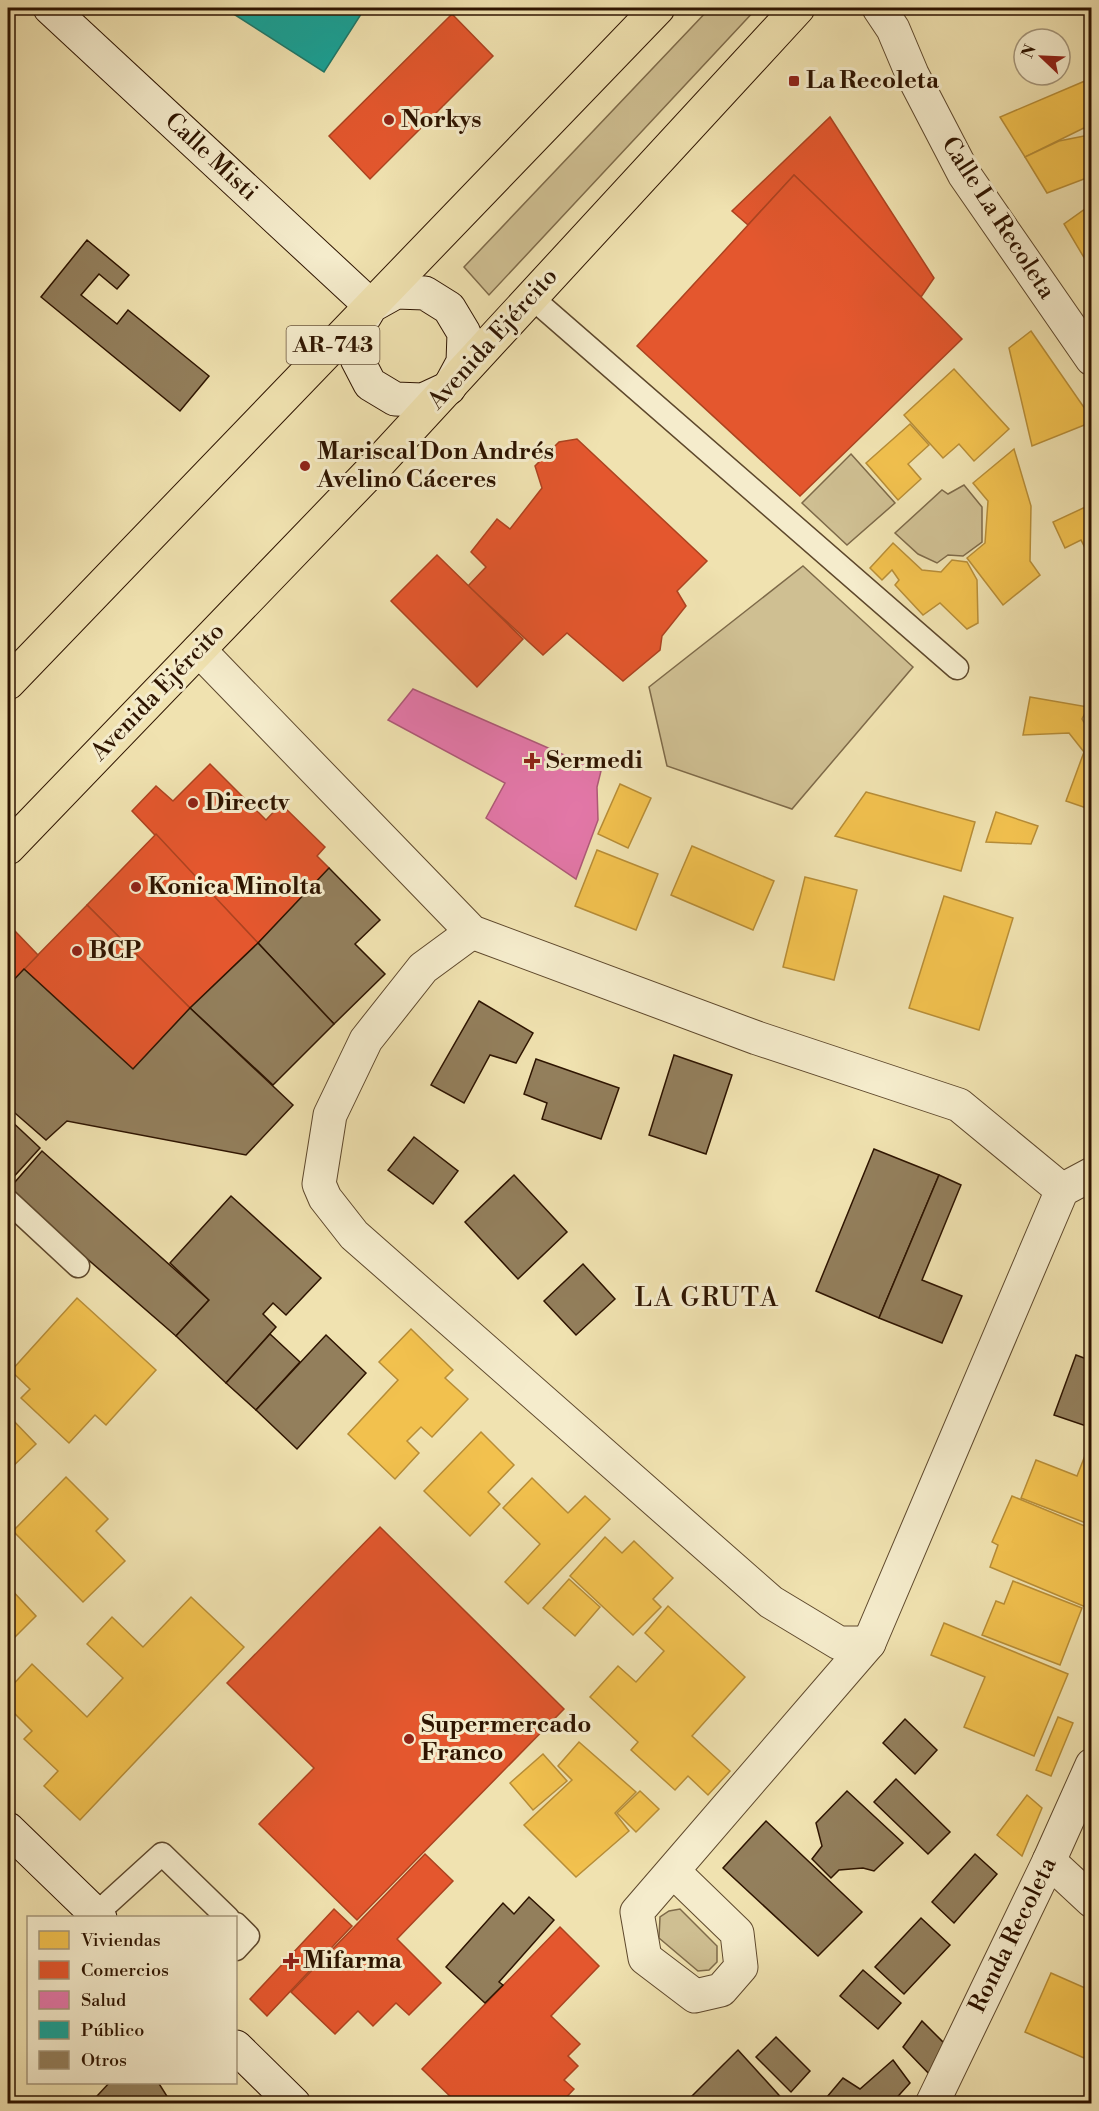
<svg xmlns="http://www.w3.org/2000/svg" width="1099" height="2111" viewBox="0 0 1099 2111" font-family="'Libre Bodoni',serif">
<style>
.green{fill:#cfbf92;stroke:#7e6a49;stroke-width:1.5}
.homes{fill:#f2c14e;stroke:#b78d37;stroke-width:1.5}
.shops{fill:#e4572e;stroke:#ad4320;stroke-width:1.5}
.health{fill:#e377a8;stroke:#ad5976;stroke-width:1.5}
.public{fill:#17a398;stroke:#1e786a;stroke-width:1.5}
.building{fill:#937f5c;stroke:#2e1400;stroke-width:1.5}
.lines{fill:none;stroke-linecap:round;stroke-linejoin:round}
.lane-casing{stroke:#5e482c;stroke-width:25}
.street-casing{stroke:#5e482c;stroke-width:35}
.secondary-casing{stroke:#2e1400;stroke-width:35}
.primary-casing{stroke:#2e1400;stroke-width:35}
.lane{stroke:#f5eccc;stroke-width:22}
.street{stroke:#f5eccc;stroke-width:33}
.secondary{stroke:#f5eccc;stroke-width:33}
.primary{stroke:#f0e2b0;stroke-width:33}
.poi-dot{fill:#8f2418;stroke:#f5eccc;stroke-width:2}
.labels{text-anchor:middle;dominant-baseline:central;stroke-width:6;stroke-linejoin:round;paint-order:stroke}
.shield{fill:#f5eccc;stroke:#6a553d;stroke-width:1.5}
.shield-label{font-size:22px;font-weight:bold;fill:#2e1400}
.poi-label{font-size:24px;font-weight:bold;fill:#2e1400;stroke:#f5eccc;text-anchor:start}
.street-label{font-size:24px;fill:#2e1400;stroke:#f5eccc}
.neighbourhood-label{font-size:26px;letter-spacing:1.5px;fill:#2e1400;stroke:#f5eccc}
</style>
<rect width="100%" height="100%" fill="#f0e2b0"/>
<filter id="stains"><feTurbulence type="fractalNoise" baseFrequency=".00333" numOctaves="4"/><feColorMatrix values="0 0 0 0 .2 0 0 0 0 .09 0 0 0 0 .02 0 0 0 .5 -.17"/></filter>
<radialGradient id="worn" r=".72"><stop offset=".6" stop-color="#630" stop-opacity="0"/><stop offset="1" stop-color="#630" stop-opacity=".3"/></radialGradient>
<g class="green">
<polygon points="710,8 757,8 489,295 464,267"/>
<polygon points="851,454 895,503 847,545 802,503"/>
<polygon points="964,485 982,507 982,542 963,556 948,555 937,563 918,554 895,533 942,490 948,494"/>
<polygon points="803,566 913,667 792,809 667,766 649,687"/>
<polygon points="680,1909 717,1946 717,1962 709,1970 698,1971 659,1938 660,1917 669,1911"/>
</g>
<g class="homes">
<polygon points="1092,78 1092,124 1025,157 1000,117"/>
<polygon points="1089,135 1092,137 1092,176 1047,193 1025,157 1059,141"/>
<polygon points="1092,204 1092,271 1064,224"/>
<polygon points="1031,331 1092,419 1092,422 1032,446 1009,348"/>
<polygon points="954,369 1009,429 974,461 959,444 943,458 904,415"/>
<polygon points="910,424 929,445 908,464 921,479 898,500 866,463"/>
<polygon points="1014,449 1031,506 1030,561 1040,575 1003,605 967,558 985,543 988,501 973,483"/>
<polygon points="1092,504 1092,562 1081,540 1065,548 1053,522"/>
<polygon points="893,543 922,570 941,572 952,560 967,562 977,580 978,623 967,629 940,603 923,615 895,585 899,580 892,570 882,580 870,568"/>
<polygon points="1030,697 1088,707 1082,719 1092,736 1092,810 1066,801 1084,752 1069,733 1023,735"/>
<polygon points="620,784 651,798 628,848 598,834"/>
<polygon points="866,792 975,822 961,871 835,836"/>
<polygon points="996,812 1038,826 1031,844 986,842"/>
<polygon points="692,846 774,881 753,930 671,895"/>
<polygon points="597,850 658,874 636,930 575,906"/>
<polygon points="805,877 857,890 834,980 783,967"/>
<polygon points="944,896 1013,918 979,1030 909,1008"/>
<polygon points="77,1298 156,1370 106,1425 95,1415 69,1443 21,1398 30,1389 11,1371"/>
<polygon points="411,1329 453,1370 445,1378 468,1399 432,1437 421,1427 407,1441 419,1453 395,1479 348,1434 398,1380 379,1362"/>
<polygon points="8,1415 36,1444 8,1471"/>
<polygon points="481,1432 514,1465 488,1492 500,1504 470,1536 424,1491"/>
<polygon points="1086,1453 1092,1456 1091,1525 1021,1498 1036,1460 1077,1476"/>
<polygon points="66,1477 108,1519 96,1531 125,1561 83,1602 13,1531"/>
<polygon points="532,1478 568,1513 585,1496 610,1519 528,1604 505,1582 540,1544 503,1508"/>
<polygon points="1012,1496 1092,1529 1092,1599 1088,1608 990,1567 998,1545 992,1542"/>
<polygon points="605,1537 622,1553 634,1541 673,1578 653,1599 661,1607 633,1635 570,1576"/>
<polygon points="569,1579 600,1607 575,1636 543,1608"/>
<polygon points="1013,1581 1082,1608 1060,1665 982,1635 996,1601 1004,1604"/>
<polygon points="8,1586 36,1616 8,1644"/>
<polygon points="191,1597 244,1647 80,1820 44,1786 58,1771 24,1739 32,1731 8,1707 8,1690 32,1664 87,1717 123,1678 87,1644 112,1617 143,1647"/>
<polygon points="668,1606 745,1677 692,1736 730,1771 708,1795 688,1776 675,1790 631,1750 638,1742 590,1697 618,1666 636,1682 664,1651 645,1633"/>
<polygon points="944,1623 1068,1674 1034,1756 964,1727 985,1677 931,1655"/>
<polygon points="1058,1717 1073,1723 1051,1776 1036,1770"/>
<polygon points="579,1742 636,1792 615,1813 629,1831 576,1877 524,1825 572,1780 558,1766"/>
<polygon points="543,1754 567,1781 533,1810 510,1783"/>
<polygon points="640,1791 659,1809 636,1832 617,1813"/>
<polygon points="1027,1795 1042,1808 1022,1856 997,1835"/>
<polygon points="1051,1973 1092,1991 1092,2040 1084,2058 1025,2032"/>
</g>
<g class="shops">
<polygon points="452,14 493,56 370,179 329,136"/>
<polygon points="830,117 934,278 921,297 794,175 748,225 732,211"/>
<polygon points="794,175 921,297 962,339 800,496 637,346"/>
<polygon points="577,439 707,561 677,591 686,606 662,636 660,650 623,681 567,633 543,655 468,586 486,567 471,552 497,519 510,529 542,488 535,466 559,442"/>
<polygon points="437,555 523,639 477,687 391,601"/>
<polygon points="210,764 266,820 281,804 325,847 317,856 329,868 258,943 132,811 156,786 173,801"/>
<polygon points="156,834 258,943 190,1008 87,905"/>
<polygon points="87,905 190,1008 133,1069 24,969"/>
<polygon points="14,930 38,955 8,986 8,937"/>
<polygon points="380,1527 564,1709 357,1920 259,1824 314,1768 227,1683"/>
<polygon points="425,1854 453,1881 397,1939 441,1983 409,2015 396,2003 373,2026 358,2011 335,2034 291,1992"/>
<polygon points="334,1909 352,1926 267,2016 250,1999"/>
<polygon points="560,1927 599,1966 551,2016 580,2044 568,2056 578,2066 564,2080 574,2089 560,2104 458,2104 422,2069"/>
</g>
<polygon class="health" points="413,689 601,771 597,787 598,820 576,879 486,818 505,783 388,720"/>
<polygon class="public" points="232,8 365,8 324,72 229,11"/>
<g class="building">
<polygon points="87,240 129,275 117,289 99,274 81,295 117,324 128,310 209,376 180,411 41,297"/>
<polygon points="329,868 380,920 355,944 385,974 334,1024 258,943"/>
<polygon points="258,943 334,1024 273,1085 190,1008"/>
<polygon points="24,969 133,1069 190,1008 293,1105 246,1155 67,1121 46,1140 8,1107 8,986"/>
<polygon points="479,1001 533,1033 516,1063 490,1055 464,1103 431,1085"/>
<polygon points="674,1055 732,1075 706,1154 649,1135"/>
<polygon points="536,1059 619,1088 601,1139 542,1119 547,1103 524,1094"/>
<polygon points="8,1118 40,1148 8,1183"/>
<polygon points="414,1137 458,1171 433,1204 388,1170"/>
<polygon points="874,1149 939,1175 879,1318 816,1291"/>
<polygon points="42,1151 209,1300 176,1336 8,1190"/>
<polygon points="514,1175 567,1232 518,1279 465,1222"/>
<polygon points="939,1175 961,1185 922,1280 962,1296 942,1343 879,1318"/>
<polygon points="231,1196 321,1278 286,1315 273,1303 263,1314 276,1327 226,1383 176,1336 209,1300 170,1263"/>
<polygon points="583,1264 615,1299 576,1335 544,1301"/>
<polygon points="270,1334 300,1362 256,1410 226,1383"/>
<polygon points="326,1335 366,1373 297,1449 256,1410"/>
<polygon points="1076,1355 1092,1361 1092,1428 1054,1415"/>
<polygon points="905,1719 937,1750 915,1774 883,1743"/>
<polygon points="896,1779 950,1832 928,1854 874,1802"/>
<polygon points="847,1791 903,1843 874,1871 863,1868 839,1870 831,1878 812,1859 822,1846 816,1823"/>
<polygon points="766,1821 862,1912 818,1956 723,1868"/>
<polygon points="975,1854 997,1874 954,1923 932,1902"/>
<polygon points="529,1897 554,1920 499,1982 503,1985 485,2003 446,1967 503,1903 514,1914"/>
<polygon points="921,1918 950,1945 904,1994 875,1967"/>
<polygon points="863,1970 901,2003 878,2029 840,1996"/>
<polygon points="922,2021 946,2045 936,2081 903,2047"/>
<polygon points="776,2037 810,2071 791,2092 756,2057"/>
<polygon points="738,2050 787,2104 684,2104"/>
<polygon points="893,2060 910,2083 891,2104 821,2104 843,2078 860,2089"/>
<polygon points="110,2082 158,2082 170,2101 166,2104 102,2104 97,2096"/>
</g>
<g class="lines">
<g class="lane-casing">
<g id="lane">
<polyline points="531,297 957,668"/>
<polyline points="8,1201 78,1266"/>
<polyline points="96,1914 162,1854 228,1918"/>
<polyline points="236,1924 248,1936 236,1949"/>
</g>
</g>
<g class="street-casing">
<g id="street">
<polyline points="879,8 893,29 912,74 964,174 1092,359"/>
<polyline points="199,650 472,932 757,1038 959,1105 1062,1190"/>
<polyline points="472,932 423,968 366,1040 330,1115 319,1184 325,1198 354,1235 771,1602 839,1643 869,1643"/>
<polyline points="1049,1861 1092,1901"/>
<polyline points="673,1871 737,1933 741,1967 721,1990 695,1996 645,1958 637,1912 869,1643 1062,1190 1092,1174"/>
<polyline points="932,2104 1049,1861 1092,1765"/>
</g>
</g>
<g class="secondary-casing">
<g id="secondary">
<polyline points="50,8 371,306"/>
<polygon points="396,292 425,293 449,308 464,333 463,362 449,388 423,400 395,399 370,384 357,359 356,331 371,306"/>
<polyline points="8,1829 100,1918"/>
<polyline points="236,2047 294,2104"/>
</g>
</g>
<g class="primary-casing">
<g id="primary">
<polyline points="8,683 658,8"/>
<polyline points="8,848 374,468 798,8"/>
</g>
</g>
<use href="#lane" class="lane"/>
<use href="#street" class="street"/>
<use href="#secondary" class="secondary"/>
<use href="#primary" class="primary"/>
</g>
<g class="poi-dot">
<rect x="788" y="75" width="12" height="12" rx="3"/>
<circle cx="389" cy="120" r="6"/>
<circle cx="305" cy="466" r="6"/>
<path d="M529 752h6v6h6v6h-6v6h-6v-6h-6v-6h6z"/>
<circle cx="193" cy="803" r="6"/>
<circle cx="136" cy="887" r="6"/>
<circle cx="77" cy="951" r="6"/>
<circle cx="409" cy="1739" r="6"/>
<path d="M288 1952h6v6h6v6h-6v6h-6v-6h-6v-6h6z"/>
</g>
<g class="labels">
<rect class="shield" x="286.5" y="326" width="93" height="38" rx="4.5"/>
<g class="shield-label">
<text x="333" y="345">AR-743</text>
</g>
<g class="poi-label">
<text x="806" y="81">La Recoleta</text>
<text x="401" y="120">Norkys</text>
<text x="317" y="452">Mariscal Don Andrés<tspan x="317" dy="28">Avelino Cáceres</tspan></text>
<text x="546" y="761">Sermedi</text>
<text x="205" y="803">Directv</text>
<text x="148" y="887">Konica Minolta</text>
<text x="89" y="951">BCP</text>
<text x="421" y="1725">Supermercado<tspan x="421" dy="28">Franco</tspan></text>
<text x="303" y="1961">Mifarma</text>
</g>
<g class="street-label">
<text transform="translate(211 157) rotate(43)">Calle Misti</text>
<text transform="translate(998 218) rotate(57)">Calle La Recoleta</text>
<text transform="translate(493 339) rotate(-48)">Avenida Ejército</text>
<text transform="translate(158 692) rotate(-46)">Avenida Ejército</text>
<text transform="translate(1013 1935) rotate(-64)">Ronda Recoleta</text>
</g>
<g class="neighbourhood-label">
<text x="707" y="1298">LA GRUTA</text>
</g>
</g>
<rect width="1099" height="2111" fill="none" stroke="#f0e2b0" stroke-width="30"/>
<rect x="9" y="9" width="1081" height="2093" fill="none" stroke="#2e1400" stroke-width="3"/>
<rect x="15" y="15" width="1069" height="2081" fill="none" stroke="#2e1400" stroke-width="1.5"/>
<rect x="27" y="1916" width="210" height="168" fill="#f5eccc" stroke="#a5967a" stroke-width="1.5"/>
<rect x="39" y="1931" width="30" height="18" fill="#f2c14e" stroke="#a5967a" stroke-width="1.5"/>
<text x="81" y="1946" font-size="18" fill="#2e1400">Viviendas</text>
<rect x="39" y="1961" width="30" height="18" fill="#e4572e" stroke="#a5967a" stroke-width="1.5"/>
<text x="81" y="1976" font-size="18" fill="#2e1400">Comercios</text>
<rect x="39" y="1991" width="30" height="18" fill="#e377a8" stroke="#a5967a" stroke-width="1.5"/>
<text x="81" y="2006" font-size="18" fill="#2e1400">Salud</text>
<rect x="39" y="2021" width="30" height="18" fill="#17a398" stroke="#a5967a" stroke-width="1.5"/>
<text x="81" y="2036" font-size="18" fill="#2e1400">Público</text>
<rect x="39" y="2051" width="30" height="18" fill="#937f5c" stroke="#a5967a" stroke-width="1.5"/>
<text x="81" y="2066" font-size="18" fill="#2e1400">Otros</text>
<g transform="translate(1042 57) rotate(293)"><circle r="28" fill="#f5eccc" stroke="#a5967a" stroke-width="1.5"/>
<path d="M0-4.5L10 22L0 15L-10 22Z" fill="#8f2418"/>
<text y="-9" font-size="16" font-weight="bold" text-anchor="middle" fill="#2e1400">N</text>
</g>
<rect width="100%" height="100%" filter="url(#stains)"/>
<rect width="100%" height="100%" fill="url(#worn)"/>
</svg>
